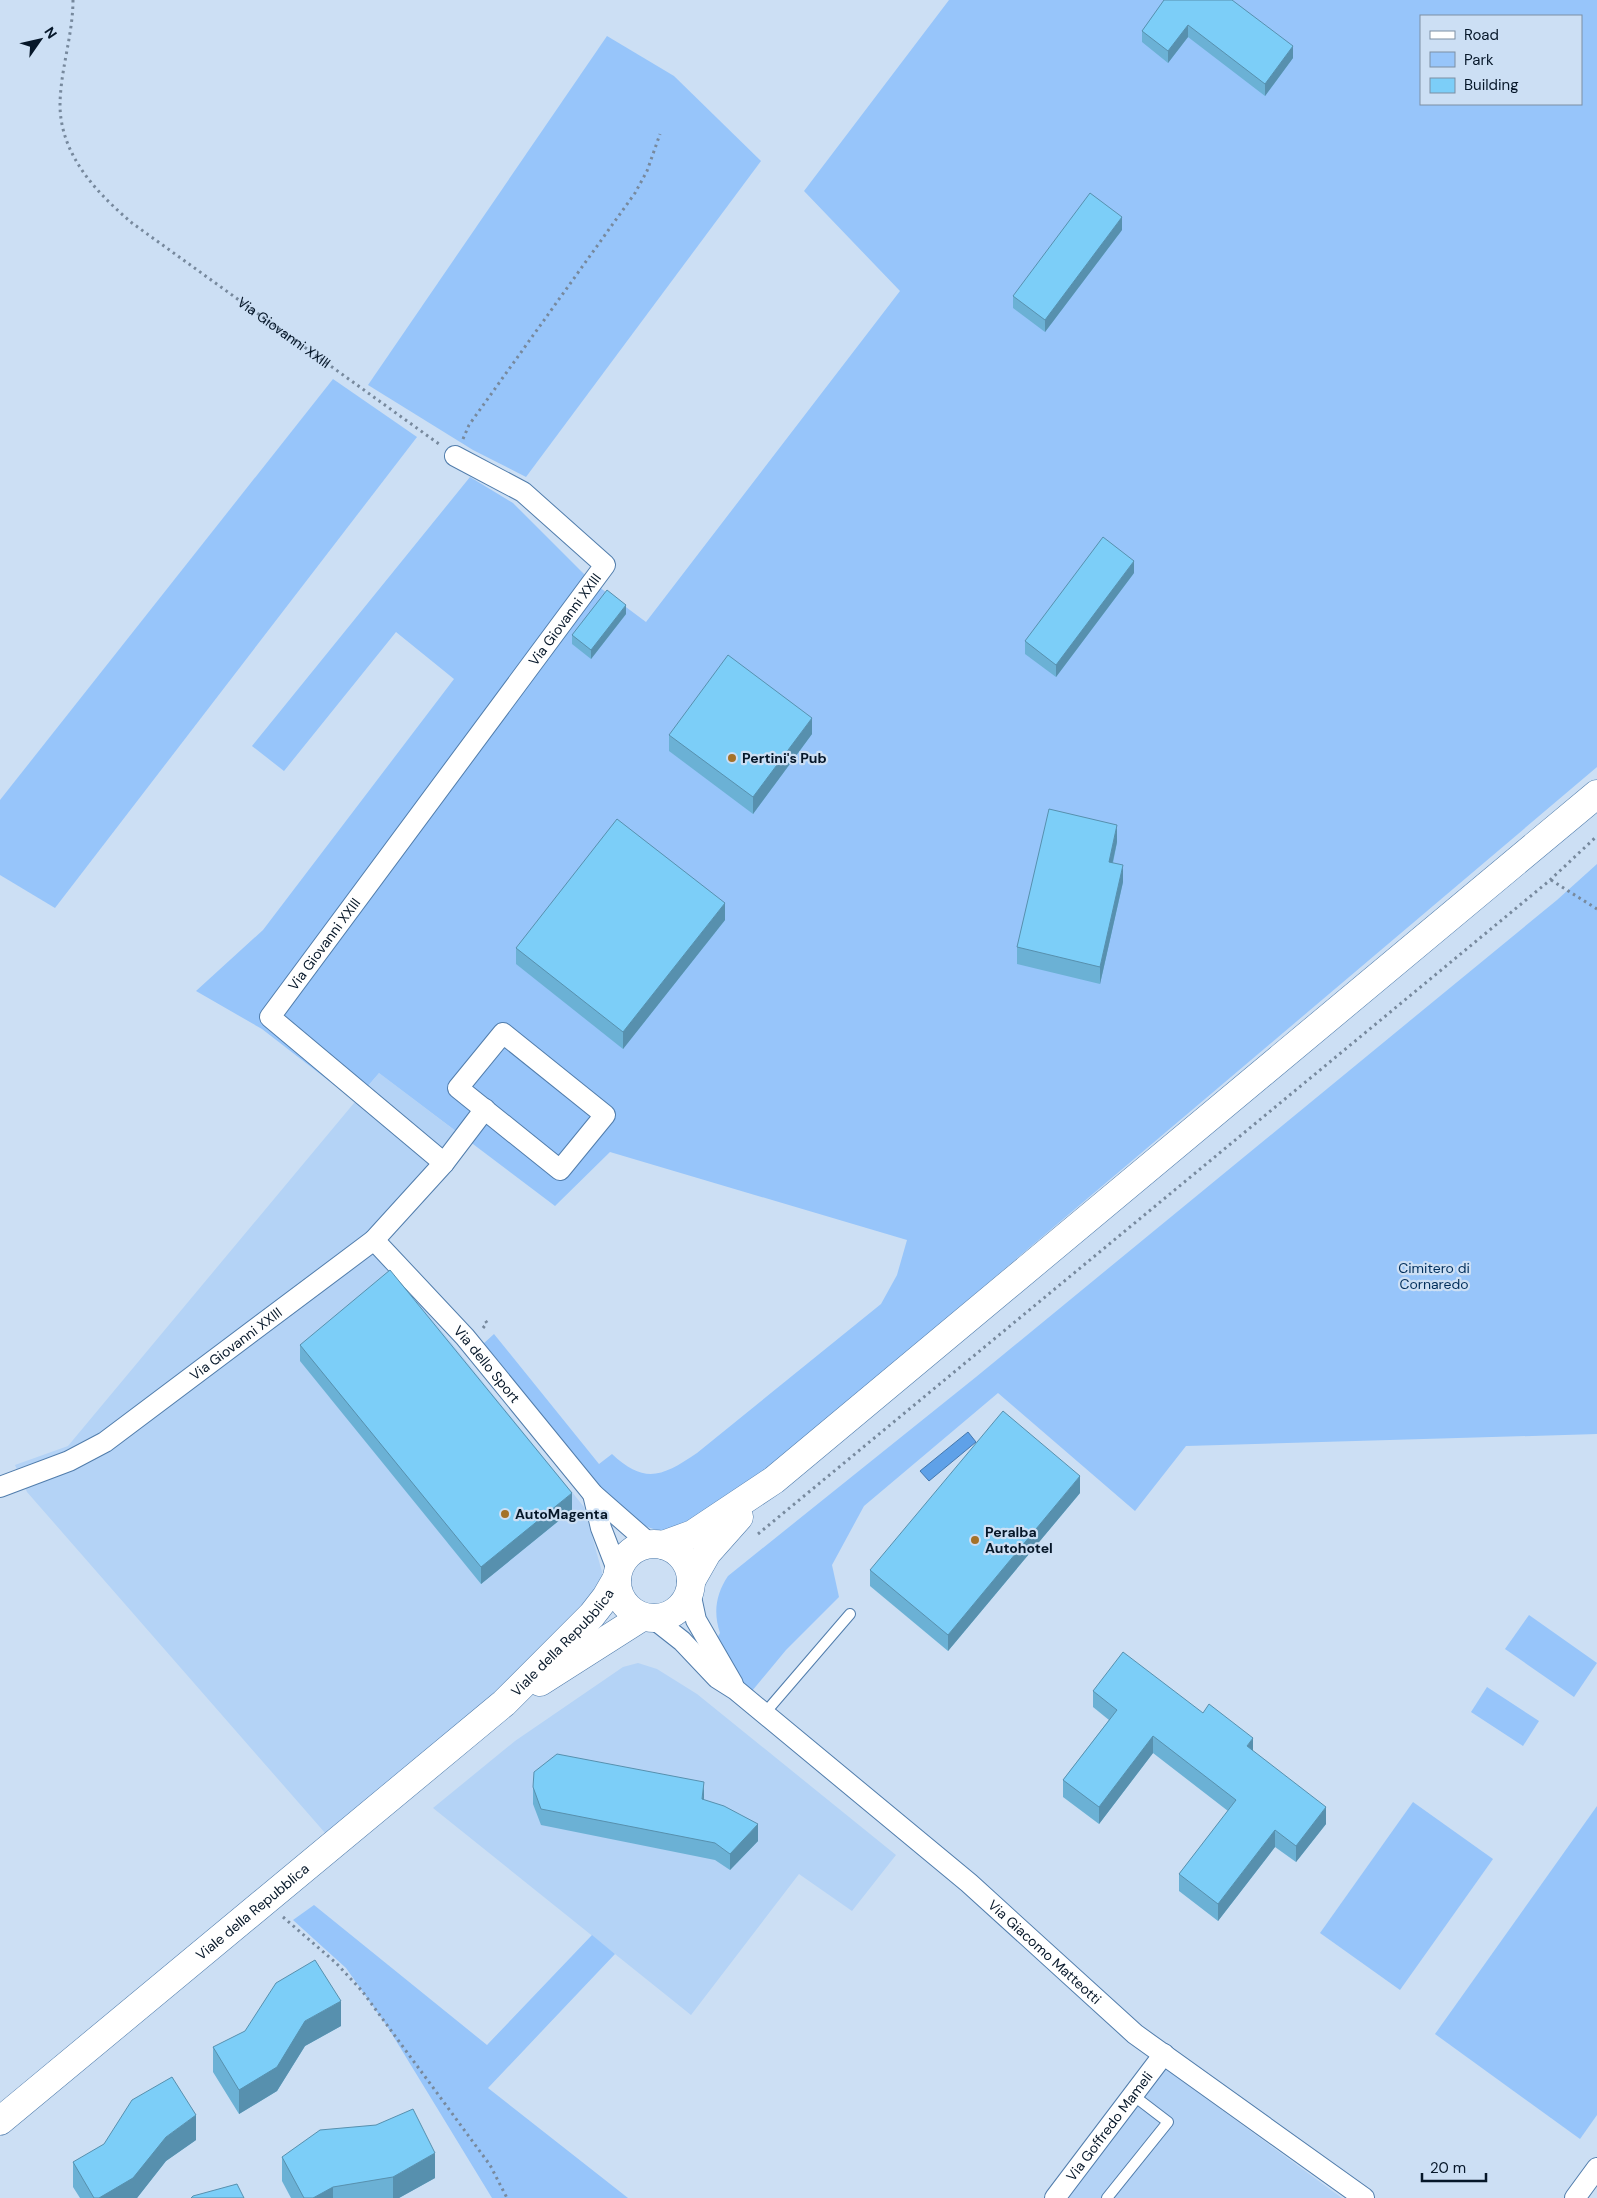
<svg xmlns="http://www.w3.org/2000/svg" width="1597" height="2198" viewBox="0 0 1597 2198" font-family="'DM Sans',sans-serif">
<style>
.built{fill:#b4d3f6}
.green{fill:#97c5fa;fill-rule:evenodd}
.water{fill:#5fa1e8;stroke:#4478af}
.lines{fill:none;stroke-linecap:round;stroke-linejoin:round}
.lane-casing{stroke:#517dac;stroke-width:12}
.street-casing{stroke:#517dac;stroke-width:22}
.secondary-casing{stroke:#517dac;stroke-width:29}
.path{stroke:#77899d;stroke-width:3;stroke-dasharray:2.5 4;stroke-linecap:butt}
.lane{stroke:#fff;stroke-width:10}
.street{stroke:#fff;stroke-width:20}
.secondary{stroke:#fff;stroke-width:28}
.wall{fill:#6bb1d5}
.shaded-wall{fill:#5790ae}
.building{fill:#7ccef8;stroke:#5790ae}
.poi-dot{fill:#a57229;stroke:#ccdff4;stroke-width:2}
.labels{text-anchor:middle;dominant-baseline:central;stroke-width:4.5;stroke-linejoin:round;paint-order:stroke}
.street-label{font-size:14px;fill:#061729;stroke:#ccdff4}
.poi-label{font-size:14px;font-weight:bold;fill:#061729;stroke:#ccdff4;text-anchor:start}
.park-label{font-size:14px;fill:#002e5a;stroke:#ccdff4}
</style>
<rect width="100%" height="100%" fill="#ccdff4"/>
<g class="built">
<polygon points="379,1073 470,1142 374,1247 584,1507 602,1572 602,1587 487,1701 326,1834 27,1492 15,1465 68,1446"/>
<polygon points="638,1663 657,1669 697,1694 896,1855 852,1911 799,1874 691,2015 433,1808 515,1741 623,1667"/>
<polygon points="1163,2067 1342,2198 1068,2198"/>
</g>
<g class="green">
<path d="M949,0H1597V767L780,1459C754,1479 700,1530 667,1531C647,1531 633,1519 618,1508L483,1344L494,1334L599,1464L612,1454C645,1485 663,1476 697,1453L881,1304L897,1275L907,1240L610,1152L555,1206L379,1073L355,1101L262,1029L196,991L263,930L454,679L396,632L284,771L252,746L470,477L513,503L591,581L646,622L900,291L804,191ZM1421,16H1581V104H1421Z"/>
<polygon points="607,36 674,76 761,161 526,477 473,450 368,385"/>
<polygon points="333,379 417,437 55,908 0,875 0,800"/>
<path d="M1597,864V1434L1186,1446L1135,1511L998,1393L864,1506L832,1565L839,1597L786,1650L752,1691L743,1683L715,1642L720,1633C713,1612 716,1594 728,1576L976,1377L1557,900Z"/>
<polygon points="1529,1615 1597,1663 1574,1697 1505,1649"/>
<polygon points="1487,1687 1539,1721 1523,1746 1471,1712"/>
<polygon points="1413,1802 1493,1859 1400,1990 1320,1933"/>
<polygon points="1597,1806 1597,2115 1580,2139 1435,2034"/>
<polygon points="314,1905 487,2045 592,1935 615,1954 488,2088 628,2198 492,2198 387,2026 346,1968 293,1920"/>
</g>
<polygon class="water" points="968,1432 976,1442 929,1481 920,1471"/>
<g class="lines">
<g class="lane-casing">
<g id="lane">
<polyline points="764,1714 850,1614"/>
<polyline points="1107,2198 1168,2122 1134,2096"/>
</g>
</g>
<g class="street-casing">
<g id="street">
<polygon points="503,1033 605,1115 560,1170 458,1088"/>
<path id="s2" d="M444,1163L270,1017L605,565L523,492L455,456"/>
<path id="s3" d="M374,1240L465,1337L593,1494L650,1544"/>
<path id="s4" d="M0,1487L69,1461L105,1442L374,1240L444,1163L485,1109"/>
<polyline points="593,1494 601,1528 618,1572"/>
<polyline points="690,1592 696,1620 733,1684"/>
<path id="s5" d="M654,1619L682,1641L717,1678L736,1690L969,1883L1135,2034L1364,2198"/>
<path id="s6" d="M1055,2198L1164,2054"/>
<polyline points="1575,2198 1597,2168"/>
</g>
</g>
<g class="secondary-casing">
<g id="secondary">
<circle cx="654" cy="1581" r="37"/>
<polyline points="663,1545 693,1534 774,1480 1597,794"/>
<polyline points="691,1581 707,1553 739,1517"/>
<polyline points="540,1682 642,1617"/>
<path id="s7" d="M0,2121L504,1703L592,1615L606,1597L617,1578"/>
</g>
</g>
<g class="path">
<path id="s1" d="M73,0C73,35 60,71 60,106C61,156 97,193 132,223L439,444"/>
<polyline points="463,439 469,425 635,193 647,171 660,134"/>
<polyline points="1551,880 1597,909"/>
<polyline points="483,1328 487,1323 485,1320"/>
<polyline points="758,1534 1549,881 1597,836"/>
<polyline points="283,1917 336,1963 362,1991 490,2165 507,2198"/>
</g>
<use href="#lane" class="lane"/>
<use href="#street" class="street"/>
<use href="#secondary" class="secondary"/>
</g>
<g class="wall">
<polygon points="1164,0 1293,58 1265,96 1188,37 1168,63 1142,42 1142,31"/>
<polygon points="1122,230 1045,332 1013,308 1013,296"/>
<polygon points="1134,573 1056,677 1025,654 1025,641"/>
<polygon points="626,614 591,659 572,644 572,635"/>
<polygon points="812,734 753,814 669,751 669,735"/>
<polygon points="1117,842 1113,863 1123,882 1100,984 1017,964 1017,947"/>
<polygon points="725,920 623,1049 516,964 516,948"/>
<polygon points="300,1345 572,1510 481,1584 300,1361"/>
<polygon points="1080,1493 948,1651 870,1586 870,1570"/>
<polygon points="1093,1691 1203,1713 1253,1751 1326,1824 1296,1862 1275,1847 1218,1921 1179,1891 1179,1874 1228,1811 1153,1753 1099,1824 1063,1797 1063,1780 1109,1720 1093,1707"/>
<polygon points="533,1787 704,1800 758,1841 730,1870 715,1860 541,1825 533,1804"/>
<polygon points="341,2026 305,2046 277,2091 239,2114 213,2072 213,2047"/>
<polygon points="196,2140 166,2161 137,2198 80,2198 73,2187 73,2162"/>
<polygon points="282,2157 435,2178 399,2198 291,2198 282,2181"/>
</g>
<g class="shaded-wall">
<polygon points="1188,25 1188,37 1168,63 1168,51"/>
<polygon points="1293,46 1293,58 1265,96 1265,84"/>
<polygon points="1122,217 1122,230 1045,332 1045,320"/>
<polygon points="1134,561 1134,573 1056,677 1056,665"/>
<polygon points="626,605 626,614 591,659 591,650"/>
<polygon points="812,718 812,734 753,814 753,797"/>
<polygon points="1117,825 1117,842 1109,879 1109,862"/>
<polygon points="1123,865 1123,882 1100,984 1100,967"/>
<polygon points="725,903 725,920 623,1049 623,1032"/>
<polygon points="1080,1476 1080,1493 948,1651 948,1635"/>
<polygon points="572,1493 572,1510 481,1584 481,1567"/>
<polygon points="1153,1736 1153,1753 1099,1824 1099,1807"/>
<polygon points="1253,1738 1253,1755 1247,1746"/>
<polygon points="704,1782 704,1798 702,1816 702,1799"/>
<polygon points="1326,1807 1326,1824 1296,1862 1296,1846"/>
<polygon points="758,1824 758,1841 730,1870 730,1854"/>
<polygon points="1275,1830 1275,1847 1218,1921 1218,1904"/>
<polygon points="341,2001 341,2026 305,2046 277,2091 239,2114 239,2090 305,2021"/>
<polygon points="196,2115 196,2140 166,2161 137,2198 99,2198 166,2137"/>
<polygon points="435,2153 435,2178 399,2198 393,2198 393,2177"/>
<polygon points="333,2187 333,2198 313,2198"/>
</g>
<g class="building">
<polygon points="1164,0 1232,0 1293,46 1265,84 1188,25 1168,51 1142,31"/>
<polygon points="1090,193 1122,217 1045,320 1013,296"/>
<polygon points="1103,537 1134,561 1056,665 1025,641"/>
<polygon points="607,590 626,605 591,650 572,635"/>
<polygon points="728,655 812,718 753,797 669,735"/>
<polygon points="1049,809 1117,825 1109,862 1123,865 1100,967 1017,947"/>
<polygon points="617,819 725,903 623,1032 516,948"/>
<polygon points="390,1270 572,1493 481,1567 300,1345"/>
<polygon points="1003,1411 1080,1476 948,1635 870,1570"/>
<polygon points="1123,1652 1203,1713 1209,1704 1253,1738 1247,1746 1326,1807 1296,1846 1275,1830 1218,1904 1179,1874 1236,1800 1153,1736 1099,1807 1063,1780 1117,1710 1093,1691"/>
<polygon points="557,1754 704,1782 702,1799 724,1806 758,1824 730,1854 715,1843 541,1809 533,1787 534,1772"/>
<polygon points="315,1960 341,2001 305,2021 277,2067 239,2090 213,2047 245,2031 276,1983"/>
<polygon points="172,2077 196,2115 166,2137 133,2178 99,2198 94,2198 73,2162 104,2144 132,2100"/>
<polygon points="413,2109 435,2153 393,2177 333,2187 313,2198 304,2198 282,2157 320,2130 376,2125"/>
<polygon points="237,2184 244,2198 191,2198 193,2196"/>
</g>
<g class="poi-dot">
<circle cx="732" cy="758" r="5"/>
<circle cx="505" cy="1514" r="5"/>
<circle cx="975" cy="1540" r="5"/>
</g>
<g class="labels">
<g class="street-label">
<text stroke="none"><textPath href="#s1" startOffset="436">Via Giovanni XXIII</textPath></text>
<text stroke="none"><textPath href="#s2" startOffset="722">Via Giovanni XXIII</textPath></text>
<text stroke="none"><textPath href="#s2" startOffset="318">Via Giovanni XXIII</textPath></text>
<text stroke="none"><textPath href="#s4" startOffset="278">Via Giovanni XXIII</textPath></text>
<text stroke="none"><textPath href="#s3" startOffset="168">Via dello Sport</textPath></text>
<text stroke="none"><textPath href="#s7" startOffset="739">Viale della Repubblica</textPath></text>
<text stroke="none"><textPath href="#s7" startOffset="328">Viale della Repubblica</textPath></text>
<text stroke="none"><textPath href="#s5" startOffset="514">Via Giacomo Matteotti</textPath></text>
<text stroke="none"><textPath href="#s6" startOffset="90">Via Goffredo Mameli</textPath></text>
</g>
<g class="poi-label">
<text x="742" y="758">Pertini's Pub</text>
<text x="515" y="1514">AutoMagenta</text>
<text x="985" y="1532">Peralba<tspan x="985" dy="16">Autohotel</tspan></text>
</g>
<g class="park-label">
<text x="1434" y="1268">Cimitero di<tspan x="1434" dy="16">Cornaredo</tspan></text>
</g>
</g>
<rect x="1420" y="15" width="162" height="90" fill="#ccdff4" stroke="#7d8fa3"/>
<rect x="1430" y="31" width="25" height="8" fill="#ffffff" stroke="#7d8fa3"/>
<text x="1464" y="40" font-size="15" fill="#061729">Road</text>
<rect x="1430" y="52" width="25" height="15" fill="#97c5fa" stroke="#7d8fa3"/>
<text x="1464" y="65" font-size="15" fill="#061729">Park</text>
<rect x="1430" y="78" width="25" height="15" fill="#7ccef8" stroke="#7d8fa3"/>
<text x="1464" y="90" font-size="15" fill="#061729">Building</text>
<g transform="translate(40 40) rotate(56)" stroke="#ccdff4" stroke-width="4" paint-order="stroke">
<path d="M0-4L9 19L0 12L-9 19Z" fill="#061729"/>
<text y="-8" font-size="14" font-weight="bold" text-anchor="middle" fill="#061729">N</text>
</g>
<path d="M1422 2173v8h64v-8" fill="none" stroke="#061729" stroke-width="2.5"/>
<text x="1430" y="2173" font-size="15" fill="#061729" stroke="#ccdff4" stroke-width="4" paint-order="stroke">20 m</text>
</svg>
